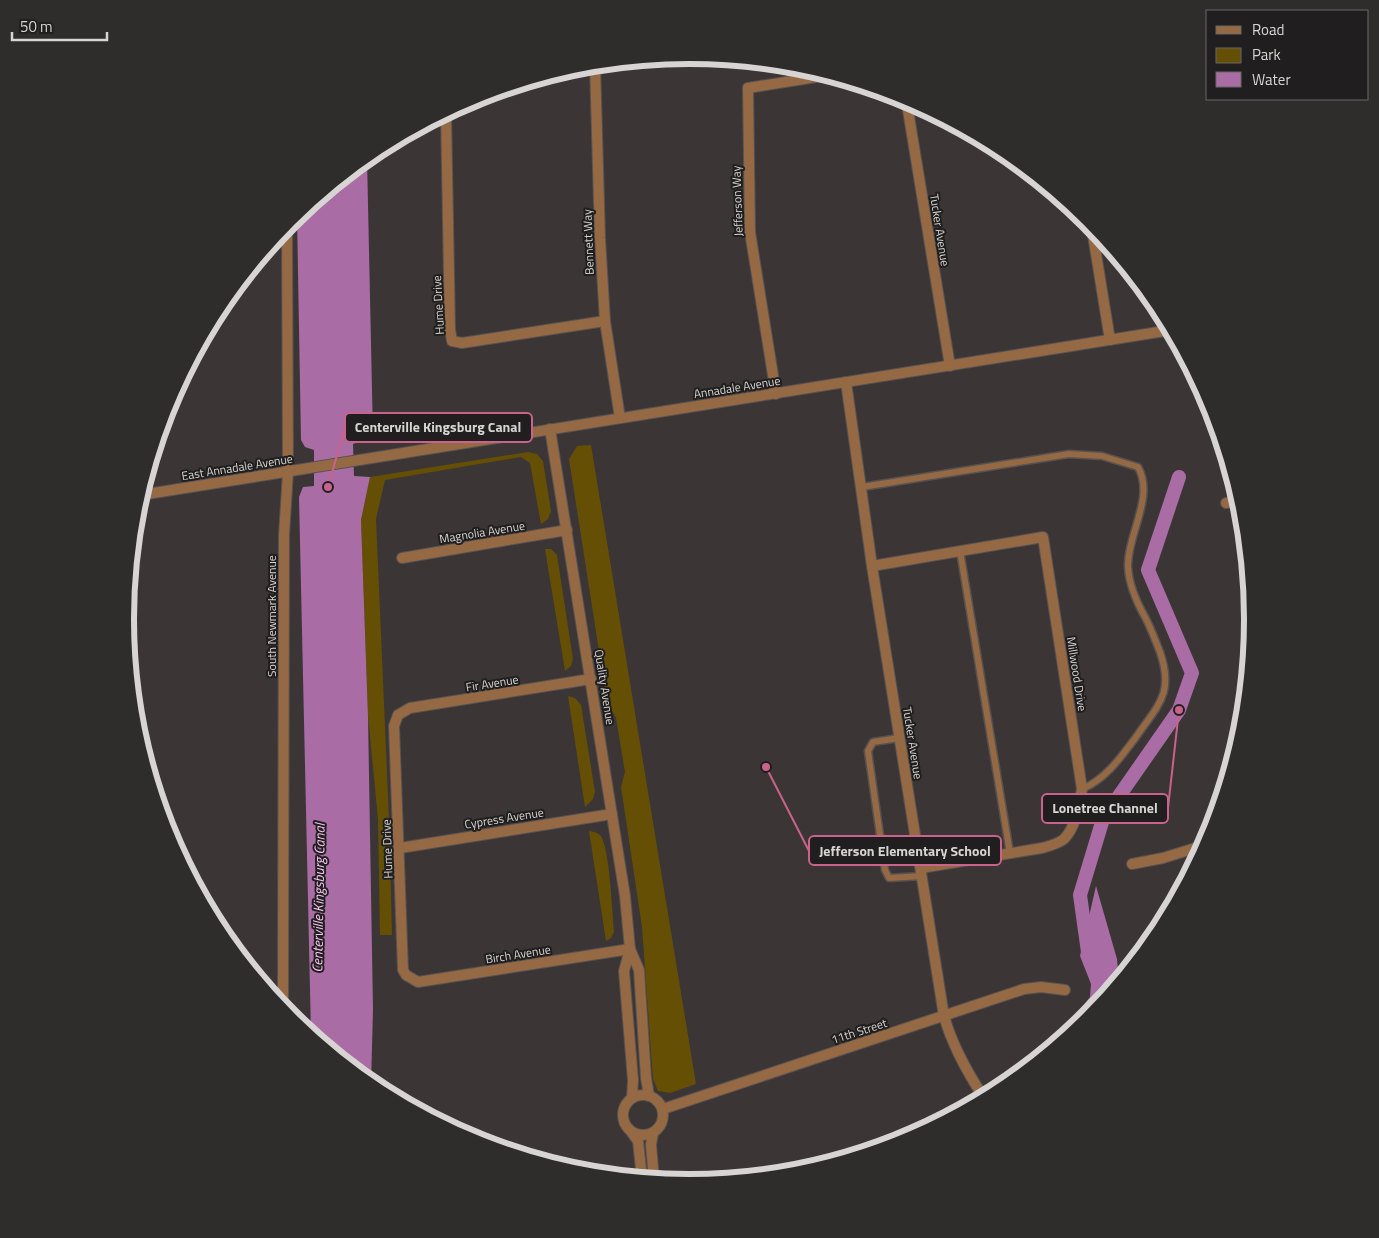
<svg xmlns="http://www.w3.org/2000/svg" width="1379" height="1238" viewBox="0 0 1379 1238" font-family="'Titillium Web',sans-serif">
<style>
.green{fill:#644f05}
.water{fill:#a96ca4}
.lines{fill:none;stroke-linecap:round;stroke-linejoin:round}
.canal{stroke:#a96ca4;stroke-width:14}
.service-casing{stroke:#575251;stroke-width:9}
.minor-casing{stroke:#575251;stroke-width:12}
.tertiary-casing{stroke:#575251;stroke-width:12}
.service{stroke:#946944;stroke-width:6}
.minor{stroke:#946944;stroke-width:10}
.tertiary{stroke:#946944;stroke-width:10}
.labels{text-anchor:middle;dominant-baseline:central;stroke-width:4;stroke-linejoin:round;paint-order:stroke}
.street-label{font-size:12px;fill:#d7d4d3;stroke:#201e1e}
.water-label{font-size:14px;font-style:italic;fill:#fbc8f5;stroke:#201e1e}
.rim{fill:none;stroke:#d7d4d3;stroke-width:6}
.leader{fill:none;stroke:#ca638b;stroke-width:2}
.callout-dot{fill:#ca638b;stroke:#201e1e;stroke-width:2}
.callout{fill:#201e1e;stroke:#ca638b;stroke-width:2}
.callout-label{font-size:14px;text-anchor:middle;font-weight:bold;fill:#d7d4d3}
</style>
<rect width="100%" height="100%" fill="#3b3635"/>
<g class="green">
<polygon points="591,445 696,1084 670,1093 658,1091 653,1079 642,927 621,787 625,772 616,718 607,702 569,459 577,446"/>
<polygon points="528,452 537,454 543,461 551,511 548,519 541,524 530,463 521,457 385,480 376,519 389,819 392,935 380,935 378,819 368,716 361,520 370,477"/>
<polygon points="545,549 551,549 557,555 573,659 571,666 565,671"/>
<polygon points="568,696 575,698 581,705 595,792 593,799 585,807"/>
<path d="M589,831C594,832 599,832 602,838C610,856 612,910 614,932L611,938L606,941Z"/>
</g>
<g class="water">
<polygon points="367,158 373,436 353,444 354,476 370,477 361,520 368,716 373,1010 371,1084 311,1034 299,497 303,487 314,486 314,450 305,447 301,440 297,215"/>
<polygon points="1096,886 1117,959 1119,980 1080,1025 1080,1010 1090,997 1091,984 1080,956"/>
</g>
<g class="lines">
<polyline class="canal" points="1088,952 1080,895 1103,819 1179,710 1192,673 1148,570 1179,477"/>
<g class="service-casing">
<g id="service">
<path d="M862,487L1069,454L1102,456L1138,467C1155,497 1127,535 1128,567C1129,585 1136,601 1145,617C1151,628 1155,640 1160,652C1174,693 1159,704 1136,737C1121,757 1106,779 1082,789"/>
<polyline points="960,551 1010,853"/>
<polyline points="899,738 873,742 868,751 885,870 889,878 922,876"/>
</g>
</g>
<g class="minor-casing">
<g id="minor">
<polyline points="595,64 600,238 605,321 620,418"/>
<polyline points="906,98 950,366"/>
<polyline points="446,113 450,330 452,341 462,343 605,321"/>
<polyline points="1091,223 1110,340"/>
<path d="M846,382L872,566L944,1016C952,1045 967,1072 984,1098"/>
<polyline points="776,394 750,232 748,88 829,75"/>
<polyline points="550,429 625,896 630,949 639,970 646,1078 649,1096"/>
<polyline points="1226,503 1240,501"/>
<polyline points="402,558 567,530"/>
<path d="M872,566L1043,537L1082,789C1079,805 1076,827 1064,839C1058,844 1049,846 1042,848L921,868"/>
<polyline points="591,679 410,708 398,715 394,726 403,970 406,975 418,982 630,949"/>
<polyline points="400,848 612,814"/>
<polyline points="1132,864 1163,858 1205,845"/>
<polyline points="630,949 624,971 633,1080 632,1098"/>
<circle cx="643" cy="1115" r="20"/>
<polyline points="663,1109 1024,989 1041,987 1065,990"/>
<polyline points="632,1133 638,1141 642,1178"/>
<polyline points="653,1133 651,1145 654,1179"/>
</g>
</g>
<g class="tertiary-casing">
<g id="tertiary">
<polyline points="141,495 1171,330"/>
<polyline points="283,1008 284,535 288,472 287,225"/>
</g>
</g>
<use href="#service" class="service"/>
<use href="#minor" class="minor"/>
<use href="#tertiary" class="tertiary"/>
</g>
<g class="labels">
<g class="street-label">
<text transform="translate(737 201) rotate(-92)">Jefferson Way</text>
<text transform="translate(940 230) rotate(81)">Tucker Avenue</text>
<text transform="translate(588 242) rotate(-92)">Bennett Way</text>
<text transform="translate(438 305) rotate(-93)">Hume Drive</text>
<text transform="translate(737 387) rotate(-9)">Annadale Avenue</text>
<text transform="translate(237 467) rotate(-9)">East Annadale Avenue</text>
<text transform="translate(482 532) rotate(-9)">Magnolia Avenue</text>
<text transform="translate(271 616) rotate(-90)">South Newmark Avenue</text>
<text transform="translate(1077 674) rotate(81)">Millwood Drive</text>
<text transform="translate(492 683) rotate(-9)">Fir Avenue</text>
<text transform="translate(605 687) rotate(81)">Quality Avenue</text>
<text transform="translate(913 743) rotate(81)">Tucker Avenue</text>
<text transform="translate(504 818) rotate(-9)">Cypress Avenue</text>
<text transform="translate(387 849) rotate(-92)">Hume Drive</text>
<text transform="translate(518 954) rotate(-9)">Birch Avenue</text>
<text transform="translate(859 1031) rotate(-18)">11th Street</text>
</g>
<g class="water-label">
<text transform="translate(318 898) rotate(-89)">Centerville Kingsburg Canal</text>
</g>
</g>
<path d="M0 0H1379V1238H0ZM134 619a555 555 0 1 1 1110 0a555 555 0 1 1-1110 0Z" fill="#2f2d2c" fill-rule="evenodd"/>
<path class="rim" d="M134 619a555 555 0 1 1 1110 0a555 555 0 1 1-1110 0Z"/>
<path class="leader" d="M328 487L345 427M1179 710L1168 808M766 767L809 851"/>
<g class="callout-dot">
<circle cx="328" cy="487" r="5"/>
<circle cx="1179" cy="710" r="5"/>
<circle cx="766" cy="767" r="5"/>
</g>
<g class="callout">
<rect x="345" y="413" width="187" height="29" rx="5"/>
<rect x="1042" y="794" width="126" height="29" rx="5"/>
<rect x="809" y="836" width="192" height="29" rx="5"/>
</g>
<g class="callout-label">
<text x="438" y="432">Centerville Kingsburg Canal</text>
<text x="1105" y="813">Lonetree Channel</text>
<text x="905" y="856">Jefferson Elementary School</text>
</g>
<rect x="1206" y="10" width="162" height="90" fill="#201e1e" stroke="#696766"/>
<rect x="1216" y="26" width="25" height="8" fill="#946944" stroke="#696766"/>
<text x="1252" y="35" font-size="15" fill="#d7d4d3">Road</text>
<rect x="1216" y="48" width="25" height="15" fill="#644f05" stroke="#696766"/>
<text x="1252" y="60" font-size="15" fill="#d7d4d3">Park</text>
<rect x="1216" y="72" width="25" height="15" fill="#a96ca4" stroke="#696766"/>
<text x="1252" y="85" font-size="15" fill="#d7d4d3">Water</text>
<path d="M12 32v8h95v-8" fill="none" stroke="#d7d4d3" stroke-width="2.5"/>
<text x="20" y="32" font-size="15" fill="#d7d4d3" stroke="#201e1e" stroke-width="4" paint-order="stroke">50 m</text>
</svg>
